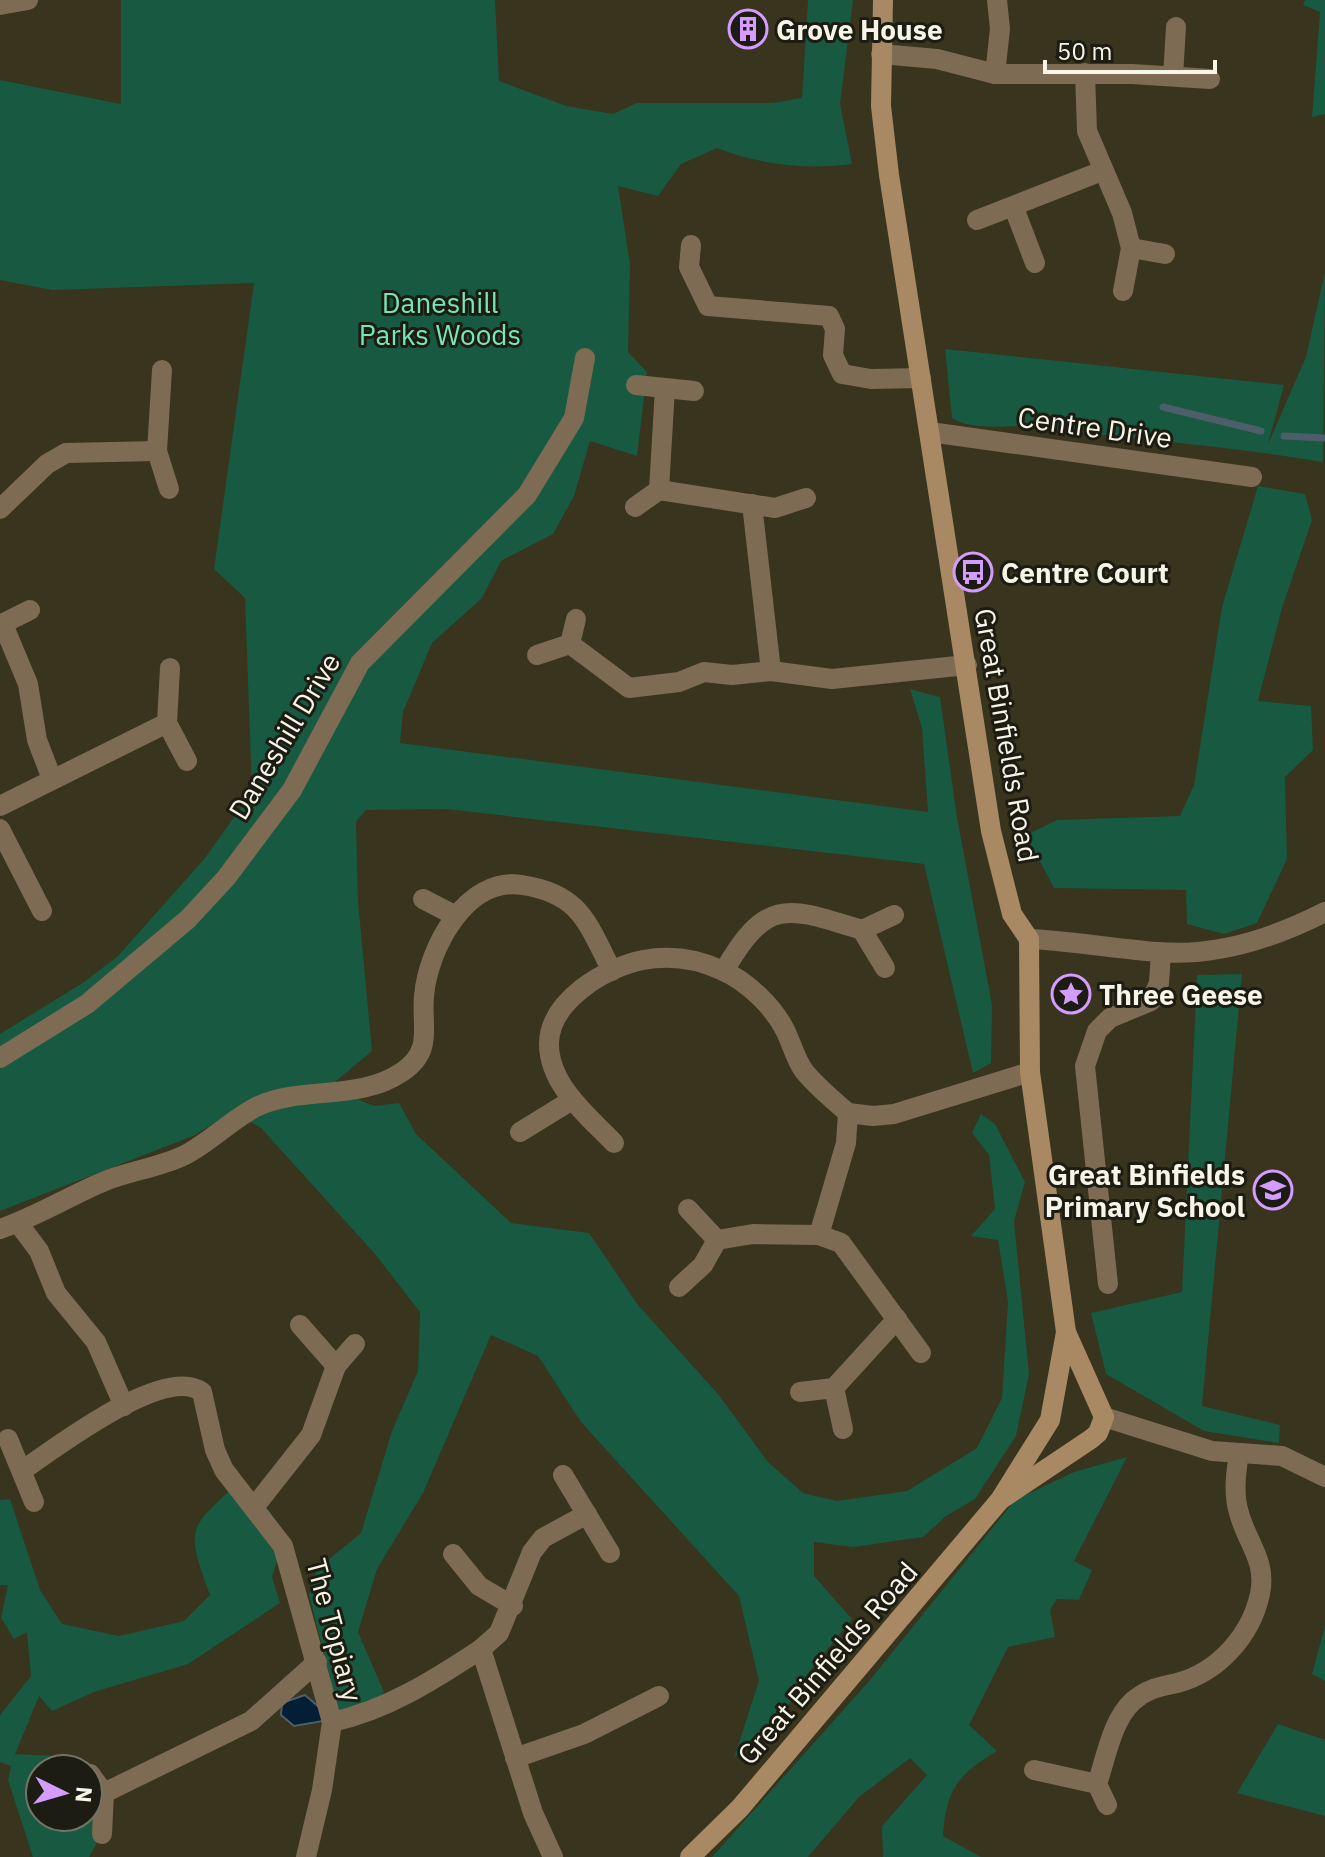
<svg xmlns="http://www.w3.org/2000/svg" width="1325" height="1857" viewBox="0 0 1325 1857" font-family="'IBM Plex Sans',sans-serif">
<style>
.green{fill:#175941}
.water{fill:#041e35;stroke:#4d5e6a;stroke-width:2}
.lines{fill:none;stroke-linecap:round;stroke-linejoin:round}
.stream{stroke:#4d5e6a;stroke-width:7}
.street{stroke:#7e6b54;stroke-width:20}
.secondary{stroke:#a88964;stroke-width:20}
.labels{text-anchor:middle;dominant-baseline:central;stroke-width:6;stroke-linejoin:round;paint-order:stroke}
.poi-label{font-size:28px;font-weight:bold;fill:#f7f5e7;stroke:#1d1c12;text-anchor:start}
.park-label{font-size:28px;fill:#77e6b7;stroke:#1d1c12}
.street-label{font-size:28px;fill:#f7f5e7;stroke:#1d1c12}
</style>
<rect width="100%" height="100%" fill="#38341d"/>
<g class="green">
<path d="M121,0H495L499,81L566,106L613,114L637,103H774L802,98L808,0H853L840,104L852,164C807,170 760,165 717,148L681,164L658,196L618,186L630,264L628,352L647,372L637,456L590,441L574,496L553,534L501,561L482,598L432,643L403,712L400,743L928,812L922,728L910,689L940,697L957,817L992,1005L991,1063L973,1073L924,864L446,809L366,810L356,822L358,901L372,1051L329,1087L374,1106L399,1103L416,1134L511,1223L589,1233L638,1305L718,1394L768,1462L803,1493L837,1501L907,1491L977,1448L1002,1398L1008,1302L998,1240L971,1236L995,1209L989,1155L972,1133L981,1114L995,1124L1025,1182L1014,1221L1029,1374L1016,1436L975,1499L946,1516L923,1537L853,1547L814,1542V1576L852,1619L809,1672L785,1711L734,1758L759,1681L739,1596L581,1422L538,1356L491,1335L423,1493L377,1569L358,1632L384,1692L365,1715L339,1713L309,1595L317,1569L361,1533L392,1431L418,1371L420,1312L375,1254L261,1128L233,1112L193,1136L0,1211V1034L84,982L118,956L205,858L252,792L245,598L214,569L254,283L52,290L0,280V80L121,104Z"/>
<polygon points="1305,0 1325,0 1325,114 1312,117 1320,12 1303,5"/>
<path d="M1325,272L1323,462C1226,446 1128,438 1030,427C1004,424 975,432 952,418L945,349L1284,385L1268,444L1306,357Z"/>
<polygon points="1258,486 1305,494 1312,520 1282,608 1258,701 1311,706 1313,750 1285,777 1287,859 1257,923 1224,934 1187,924 1186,890 1054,888 1026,835 1057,820 1180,816 1194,785 1222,607"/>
<polygon points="1242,974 1202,1406 1280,1425 1279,1443 1204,1431 1106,1374 1091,1313 1182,1292 1197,975"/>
<path d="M1127,1457L1074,1561L1092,1570L1079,1600L1057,1599L1050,1610L1055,1637L1008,1647L969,1725L997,1751C957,1775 946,1790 943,1836L981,1857H883L882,1826L927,1775L910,1758L859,1797L808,1857H712L870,1680L1015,1500L1074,1472Z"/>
<path d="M241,1480L271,1513L279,1554L272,1577L280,1603L188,1664L94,1692L52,1711L39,1696L15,1754L54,1756L65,1769H40V1817H88L89,1773L102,1834L89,1857H33L8,1780L11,1766L0,1762V1715L31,1676L27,1632L14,1639L1,1618L8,1585H0V1500L10,1499L40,1590L62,1624L119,1636L184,1621L210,1595C184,1525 189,1529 241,1480Z"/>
<polygon points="1325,1626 1325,1681 1312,1674"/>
<polygon points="1278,1724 1325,1740 1325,1816 1237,1793"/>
</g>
<polygon class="water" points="305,1695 320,1708 323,1721 294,1726 281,1715 282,1703"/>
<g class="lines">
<g class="stream">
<polyline points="1163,407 1261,431"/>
<polyline points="1284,436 1324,438"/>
</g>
<g class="street">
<polyline points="0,5 28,0"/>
<polyline points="881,54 937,59 995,74 1132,74 1210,79"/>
<polyline points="1085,73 1087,131 1122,213 1131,248 1123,291"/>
<polyline points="995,74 1000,29 997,0"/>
<polyline points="1173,76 1176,27"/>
<polyline points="1014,208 1035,263"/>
<polyline points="977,220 1102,171"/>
<polyline points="691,245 689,267 708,306 829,316 835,329 833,355 842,374 871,379 921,378"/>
<polyline points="1131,248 1165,254"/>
<polyline points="162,370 157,451 169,489"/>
<polyline points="636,385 694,391"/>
<polyline points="930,432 1252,477"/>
<polyline points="659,490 665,388"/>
<polyline points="752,504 771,671"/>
<polyline points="635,507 659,490 775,508 806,498"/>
<polyline points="0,509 47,464 66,453 157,451"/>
<polyline points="3,624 28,684 37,740 52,779"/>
<polyline points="0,625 30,610"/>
<polyline points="570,644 629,688 679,682 704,672 732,675 771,671 832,679 967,665"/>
<polyline points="537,655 570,644 576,619"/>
<polyline points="170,668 167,723 187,761"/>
<polyline points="0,806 167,723"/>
<polyline points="0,829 42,911"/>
<polyline points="423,899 454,915"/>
<path d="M1029,939C1073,941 1115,949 1158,952C1216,957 1274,938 1325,912"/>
<polyline points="885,968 862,930 894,915"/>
<path d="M724,971C767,896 788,907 862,930"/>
<polyline points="0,1058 87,1004 188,919 226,878 292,790 360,663 527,495 574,418 585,358"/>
<polyline points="848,1113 873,1116 894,1114 1030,1072"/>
<polyline points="520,1132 572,1100"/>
<path d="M614,1143C588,1116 549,1085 549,1044C549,1001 606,967 643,960C670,955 697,959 721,970C747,981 774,1007 786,1032C792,1045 796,1060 804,1071C817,1087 833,1100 848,1113L846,1143L819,1235"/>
<polyline points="18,1223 39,1251 56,1293 96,1342 124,1406"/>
<path d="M0,1229C36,1217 69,1196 105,1181C130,1171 161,1167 185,1155C210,1142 231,1120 256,1107C301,1085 358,1102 402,1072C434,1051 421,1026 424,996C428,949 466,876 522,885C581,894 587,923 612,971"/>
<polyline points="717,1240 753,1234 819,1235 841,1243 921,1353"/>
<polyline points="1108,1284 1085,1066 1097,1031 1110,1018 1151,1001 1159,983 1161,953"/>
<polyline points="679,1287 703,1265 717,1240 688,1209"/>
<polyline points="300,1325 336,1366"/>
<polyline points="834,1388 897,1319"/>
<polyline points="800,1392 834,1388 843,1429"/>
<polyline points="1104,1417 1212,1451 1282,1456 1325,1477"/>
<polyline points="8,1439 34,1502"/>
<path d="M23,1470C57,1447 165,1364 202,1392L215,1450L224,1470L283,1546L332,1722C387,1710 434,1680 481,1649L533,1813L553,1857"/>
<polyline points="563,1475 610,1553"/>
<polyline points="255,1506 311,1435 336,1366 355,1344"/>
<polyline points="453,1554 479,1586 513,1606"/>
<polyline points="481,1649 499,1633 532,1552 543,1538 587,1514"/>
<polyline points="515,1758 584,1734 659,1696"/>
<polyline points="1034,1770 1097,1784"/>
<polyline points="90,1774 104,1793 102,1834"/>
<polyline points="104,1793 251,1721 317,1662"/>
<path d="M1107,1805L1097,1784C1106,1758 1112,1720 1133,1701C1148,1688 1160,1687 1177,1683C1219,1672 1251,1635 1260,1594C1267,1561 1247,1543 1239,1513C1233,1494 1236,1472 1239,1453"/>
<polyline points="306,1857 322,1790 332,1722"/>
</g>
<g class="secondary">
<polyline points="883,0 881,106 889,175 991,831 1012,914 1029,939 1030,1072 1066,1332 1104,1417 1098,1433 1091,1439 1000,1500"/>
<polyline points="690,1857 740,1808 1000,1500 1050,1420 1066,1332"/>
</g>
</g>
<defs>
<g id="building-ring" transform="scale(2)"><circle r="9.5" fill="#1d1c12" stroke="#d49cfc" stroke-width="1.5"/><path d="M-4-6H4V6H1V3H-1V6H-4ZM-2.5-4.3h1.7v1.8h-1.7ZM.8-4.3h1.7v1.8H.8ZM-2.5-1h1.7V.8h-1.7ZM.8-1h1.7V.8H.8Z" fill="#d49cfc"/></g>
<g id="bus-ring" transform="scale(2)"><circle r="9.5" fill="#1d1c12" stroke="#d49cfc" stroke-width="1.5"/><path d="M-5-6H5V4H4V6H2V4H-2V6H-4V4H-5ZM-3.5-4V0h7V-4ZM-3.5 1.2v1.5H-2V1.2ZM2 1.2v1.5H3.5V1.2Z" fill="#d49cfc"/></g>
<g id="sight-ring" transform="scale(2)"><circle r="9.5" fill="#1d1c12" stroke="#d49cfc" stroke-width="1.5"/><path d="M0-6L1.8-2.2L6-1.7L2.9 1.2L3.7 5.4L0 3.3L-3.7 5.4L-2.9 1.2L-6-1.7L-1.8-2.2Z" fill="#d49cfc"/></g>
<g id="school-ring" transform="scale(2)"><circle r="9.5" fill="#1d1c12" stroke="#d49cfc" stroke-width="1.5"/><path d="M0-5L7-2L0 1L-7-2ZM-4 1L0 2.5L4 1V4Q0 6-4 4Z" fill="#d49cfc"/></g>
</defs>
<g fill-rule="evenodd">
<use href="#building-ring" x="748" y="29"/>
<use href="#bus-ring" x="973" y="572"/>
<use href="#sight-ring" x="1071" y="994"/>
<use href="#school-ring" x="1273" y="1190"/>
</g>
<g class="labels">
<g class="poi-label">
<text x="776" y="29">Grove House</text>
<text x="1001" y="572">Centre Court</text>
<text x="1099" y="994">Three Geese</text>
<text x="1245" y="1174" text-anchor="end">Great Binfields<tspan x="1245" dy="32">Primary School</tspan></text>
</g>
<g class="park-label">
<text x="440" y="302">Daneshill<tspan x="440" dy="32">Parks Woods</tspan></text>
</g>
<g class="street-label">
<text transform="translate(1095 427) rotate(8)">Centre Drive</text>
<text transform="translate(1007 735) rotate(80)">Great Binfields Road</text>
<text transform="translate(284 736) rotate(-59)">Daneshill Drive</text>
<text transform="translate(335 1630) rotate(75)">The Topiary</text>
<text transform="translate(827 1663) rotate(-49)">Great Binfields Road</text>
</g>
</g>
<g transform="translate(64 1793) rotate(95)"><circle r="38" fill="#1d1c12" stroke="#747367" stroke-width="2"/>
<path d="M0-6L14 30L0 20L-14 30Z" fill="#d49cfc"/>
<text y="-12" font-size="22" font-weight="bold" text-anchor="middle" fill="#f7f5e7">N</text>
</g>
<path d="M1045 60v12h170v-12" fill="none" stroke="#f7f5e7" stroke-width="4"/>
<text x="1057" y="60" font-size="24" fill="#f7f5e7" stroke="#1d1c12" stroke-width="6" paint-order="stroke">50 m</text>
</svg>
